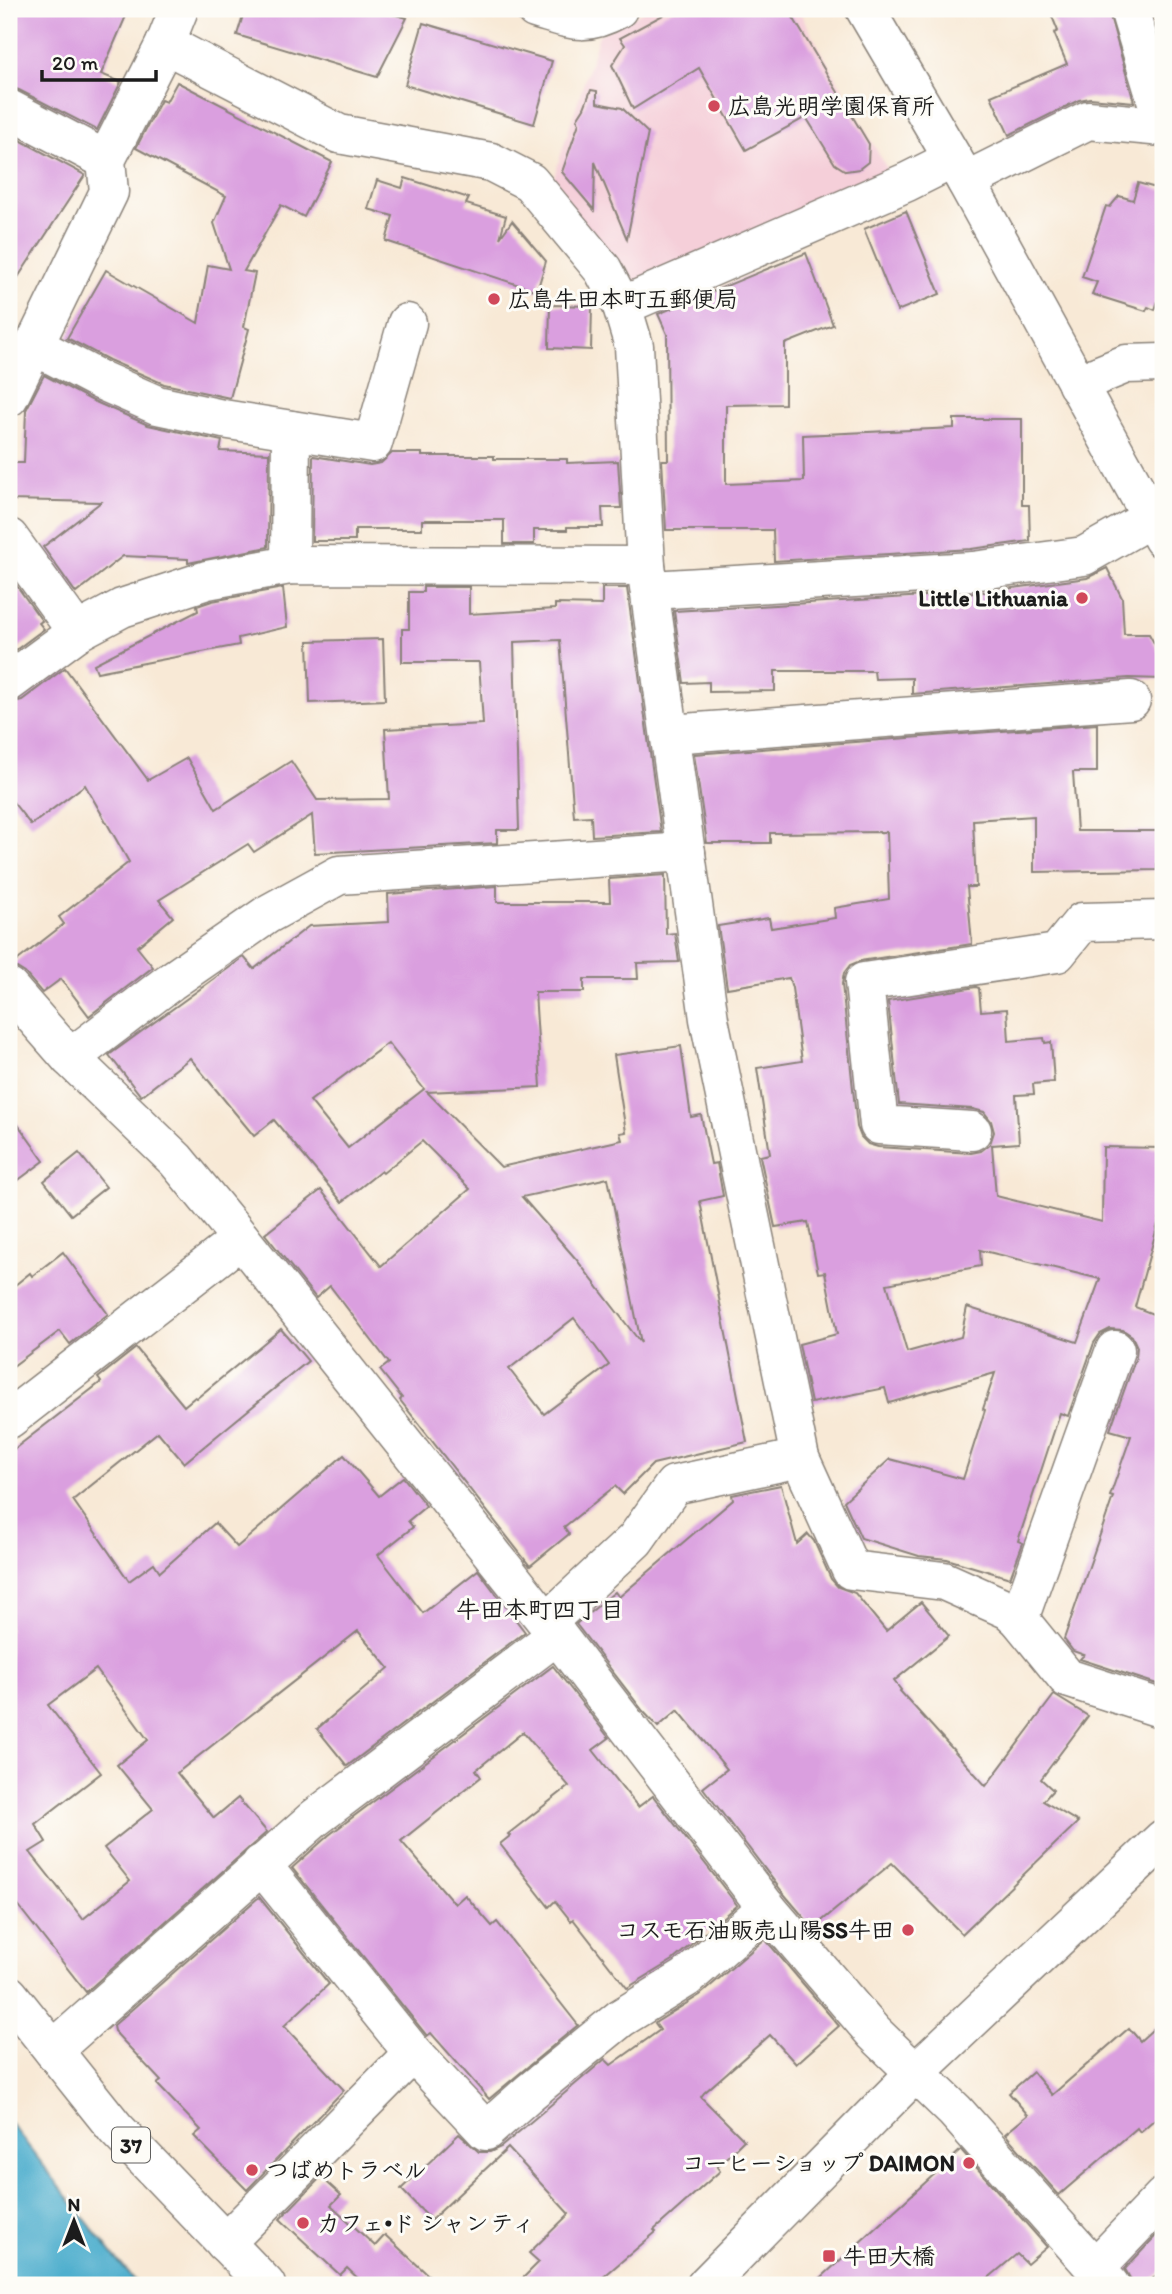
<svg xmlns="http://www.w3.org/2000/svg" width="1172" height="2294" viewBox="0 0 1172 2294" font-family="Itim,'Klee One',sans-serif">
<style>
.built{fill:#f5cfd9}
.water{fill:#50afce;stroke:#366675;stroke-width:2}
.building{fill:#da9fdf;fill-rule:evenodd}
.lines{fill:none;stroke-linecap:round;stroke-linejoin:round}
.minor-casing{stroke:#8a8279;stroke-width:41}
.major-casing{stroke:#8a8279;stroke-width:41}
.minor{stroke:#fff;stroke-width:38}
.major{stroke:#fff;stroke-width:38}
.poi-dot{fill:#d1495b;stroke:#fdfcf7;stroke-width:2.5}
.labels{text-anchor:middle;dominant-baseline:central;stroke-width:6;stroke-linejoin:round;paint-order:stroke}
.shield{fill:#fdfcf7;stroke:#605f5e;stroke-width:2}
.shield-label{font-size:21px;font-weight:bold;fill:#1c1c1c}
.poi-label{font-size:23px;font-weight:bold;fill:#1c1c1c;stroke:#fdfcf7;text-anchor:start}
.neighbourhood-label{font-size:24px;font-weight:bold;fill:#1c1c1c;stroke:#fdfcf7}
</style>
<rect width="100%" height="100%" fill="#fdfcf7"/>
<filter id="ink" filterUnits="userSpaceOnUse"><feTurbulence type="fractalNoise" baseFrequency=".0143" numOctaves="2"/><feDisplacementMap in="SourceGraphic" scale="14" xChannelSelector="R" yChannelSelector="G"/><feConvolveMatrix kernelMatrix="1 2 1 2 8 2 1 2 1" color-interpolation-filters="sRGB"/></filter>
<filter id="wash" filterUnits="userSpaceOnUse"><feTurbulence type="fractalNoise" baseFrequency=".00686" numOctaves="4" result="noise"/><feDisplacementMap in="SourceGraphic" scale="28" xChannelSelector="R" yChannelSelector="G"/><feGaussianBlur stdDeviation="1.57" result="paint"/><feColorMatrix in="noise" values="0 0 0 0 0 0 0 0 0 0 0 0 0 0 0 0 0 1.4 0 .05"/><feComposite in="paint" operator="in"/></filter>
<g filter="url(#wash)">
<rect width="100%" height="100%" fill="#f8e9d6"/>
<polygon class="built" points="647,9 798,9 891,176 631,292 552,183 599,35"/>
<polygon class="water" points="9,2121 116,2259 139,2285 9,2285"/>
<g id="blocks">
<g class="building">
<polygon points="18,9 129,9 101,74 121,82 97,130 19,90 9,87 9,26"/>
<polygon points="245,9 375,9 407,18 377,77 237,35"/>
<polygon points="674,9 788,9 869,144 868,162 859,169 846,171 835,164 806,117 746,150 699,68 633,109 612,65 625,45 620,38"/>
<polygon points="1049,9 1108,9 1134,102 1090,98 1079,100 1009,135 991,96 1067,64 1054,33 1058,31"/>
<polygon points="423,23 552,61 534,124 405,85"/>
<polygon points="177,82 332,162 304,217 281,205 244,271 255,273 244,327 249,329 230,398 164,384 109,360 67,338 106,270 198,323 208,265 229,269 214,223 226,196 136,148 161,100 166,102"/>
<polygon points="591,90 597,91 597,103 622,108 648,133 627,239 595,162 594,210 562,172 579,123 577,119 584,108"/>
<polygon points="9,134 85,175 9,291"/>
<polygon points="405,178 469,198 466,204 506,216 500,238 512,221 546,261 537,291 386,241 393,216 368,209 377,180 402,188"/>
<polygon points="1138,183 1163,190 1163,285 1155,310 1148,307 1146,311 1092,294 1097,282 1082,277 1106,206 1110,207 1119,196 1133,200"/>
<polygon points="906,211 940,294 897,311 864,229"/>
<polygon points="806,253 833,325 785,344 785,404 726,405 726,484 804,481 803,435 954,428 954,419 1022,419 1022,505 1029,505 1030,541 971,549 774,561 773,530 666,530 662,460 668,460 667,334 658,314"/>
<polygon points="550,305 592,306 591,350 549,348"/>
<polygon points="44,375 91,400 148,425 222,441 220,451 269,453 268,547 188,563 188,559 123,556 76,593 43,547 101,502 9,500 9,463 24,463 26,410"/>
<polygon points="392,453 422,453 422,456 494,456 494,459 567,459 567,463 618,461 621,508 602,508 603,527 567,527 567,530 534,530 534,544 504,544 504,520 422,520 422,529 355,529 355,541 312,541 313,456 370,465 381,463"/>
<polygon points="1107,568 1122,598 1124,634 1149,634 1163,659 1163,679 1129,678 912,694 912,678 875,679 874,671 775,671 775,691 709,692 709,682 684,683 674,611 976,593 1087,578"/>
<polygon points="9,575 42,621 39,623 44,629 9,655"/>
<polygon points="423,587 469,587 469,614 555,609 555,604 602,605 602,588 627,588 661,832 592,836 591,816 574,817 560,640 514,642 519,830 497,830 497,843 315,853 312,815 254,852 248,844 159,900 173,917 137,947 153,967 89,1016 61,979 42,993 25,973 17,968 9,967 64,924 59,917 129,862 85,785 31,825 9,797 9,703 22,700 65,668 148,780 187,758 216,809 291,761 317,800 389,799 385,729 483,724 479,662 402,662 402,629 409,629 409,592 423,592"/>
<polygon points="283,588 287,627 238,638 239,645 97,672 94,664 198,611 197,606 212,601"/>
<polygon points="383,639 385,700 310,703 308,641"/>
<path d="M1097,724V772H1073L1077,831H1157V870L1034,872V816L973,820L976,887H967L972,944L860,961L850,965L844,973L842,984L857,1127L861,1137L868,1144L878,1147L971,1153L981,1151L990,1144L994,1132L991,1121L984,1112L973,1109L899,1104L888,1001L976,987L979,988L981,1011L1007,1009L1009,1041L1044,1038L1045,1043L1051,1042L1054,1082L1033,1084L1034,1094L1016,1095L1019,1143L992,1145L996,1196L1102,1222L1103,1147L1163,1148V1206L1135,1307L1163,1318V1686L1080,1659L1084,1655L1073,1651L1064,1639L1113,1497L1110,1496L1131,1436L1110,1430L1136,1357L1137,1347L1132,1336L1123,1330L1110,1329L1100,1334L1094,1343L1068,1416L1060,1413L1018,1541L1023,1543L1010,1578L947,1559L919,1556L861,1538L844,1501L890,1459L963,1479L985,1410L983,1409L995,1373L889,1403L885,1388L811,1403L799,1344L837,1334L825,1272L818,1273L808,1222L775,1227L760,1156L770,1154L757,1068L802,1061L792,988L789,978L727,988L718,926L769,918L771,928L835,918L834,908L889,899L887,832L770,833V843H707L694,754ZM980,1250L1100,1279L1077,1342L967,1307L961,1337L907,1352L887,1284L981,1266Z"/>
<path d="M665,875L666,934L675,933L679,962L637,963L638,979H584V992H535L541,1087L427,1092L501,1167L622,1140L620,1133L626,1132L614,1055L681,1046L691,1117L701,1115L711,1164L717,1163L723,1196L700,1201L747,1442L653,1464L623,1494L615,1486L564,1527L569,1534L530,1566L400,1400L402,1398L380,1370L389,1363L330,1286L316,1298L265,1234L321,1190L381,1266L470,1189L422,1141L383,1173L381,1171L342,1202L274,1120L254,1136L190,1058L141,1096L109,1055L244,957L254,969L309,926L389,922L388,894L497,886V902H610L609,879ZM388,1043L424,1089L348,1148L310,1101ZM608,1178L641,1343L576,1259L522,1197ZM574,1318L609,1365L544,1414L509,1369Z"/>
<polygon points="9,1112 44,1161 9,1187"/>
<polygon points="79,1153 106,1187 71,1215 44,1181"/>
<polygon points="63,1252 108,1314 70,1344 60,1331 9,1369 9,1290 30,1273 32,1276"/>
<path d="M281,1329L308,1361L230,1425L184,1463L158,1432L73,1500L129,1581L154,1563L160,1572L215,1523L237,1547L344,1455L379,1496L403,1477L426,1506L408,1521L413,1527L378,1555L423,1613L478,1570L525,1632L347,1766L317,1729L389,1668L358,1631L177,1773L214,1818L238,1798L267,1832L86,1992L9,1894V1453L101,1382L98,1378L136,1348L184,1406L195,1397L197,1398ZM96,1669L148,1740L117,1765L153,1809L104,1848L130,1881L83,1919L30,1852L46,1842L35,1824L101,1773L48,1705Z"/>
<polygon points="781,1485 797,1544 808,1534 814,1541 831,1579 838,1587 855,1593 886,1631 921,1602 949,1636 894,1681 901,1690 900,1691 986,1786 1054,1695 1088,1716 1041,1779 1053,1790 1043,1801 1078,1822 962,1934 892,1863 813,1928 784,1894 703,1788 727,1769 678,1710 658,1727 643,1711 576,1624 615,1592 619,1597 733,1500 732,1495"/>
<polygon points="553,1666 609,1738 593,1750 638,1807 653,1796 737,1905 673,1960 627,1988 573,1919 571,1921 555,1901 549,1907 500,1844 510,1836 508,1834 569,1786 523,1732 476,1770 481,1777 401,1841 455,1904 465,1895 492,1926 497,1922 578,2025 489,2099 431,2033 427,2036 292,1868 329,1835"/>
<polygon points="259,1897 329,1984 284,2026 344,2090 247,2190 194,2136 201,2130 157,2084 161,2081 114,2031 113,2026"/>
<polygon points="765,1939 839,2026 796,2064 770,2035 704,2093 701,2097 744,2140 717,2167 720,2171 654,2230 656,2232 594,2285 516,2285 539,2262 529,2253 569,2214 508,2148 431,2220 401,2189 459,2134 479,2152 490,2152 501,2147 605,2059 611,2065 660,2030 655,2023 700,1995"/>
<polygon points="1163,2020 1163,2112 1140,2132 1137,2128 1059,2195 1005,2134 1028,2115 1009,2093 1033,2072 1052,2095 1129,2028 1140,2041"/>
<polygon points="961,2150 1047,2247 1027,2264 1017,2254 980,2285 813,2285"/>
<polygon points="321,2177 341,2195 331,2205 375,2246 385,2235 439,2285 365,2285 347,2268 340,2275 280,2219"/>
<polygon points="1163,2228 1163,2269 1146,2285 1131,2285 1131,2280 1125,2269"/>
</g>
</g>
</g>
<g filter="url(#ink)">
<use href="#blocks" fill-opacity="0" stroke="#8a8279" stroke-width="2"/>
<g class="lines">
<g class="minor-casing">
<g id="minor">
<polyline points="179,9 165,44 339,134 491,162 530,182 603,270 622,306 634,346 646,566 709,1019 800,1458 851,1570 944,1581 1009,1610 1019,1619 1067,1678 1163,1709"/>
<path d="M535,9C570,19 584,28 618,9"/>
<polyline points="865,9 966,181 1163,539"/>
<polyline points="1129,9 1163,122"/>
<polyline points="9,109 106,160"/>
<polyline points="966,181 1088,120 1163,127"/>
<polyline points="622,306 907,182 953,159"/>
<polyline points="35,346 100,380 157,405 223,419 373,443 407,323"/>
<polyline points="1077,384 1126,364 1163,363"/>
<polyline points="9,397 109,192 106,160 165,44"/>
<polyline points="9,538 77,632"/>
<polyline points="290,565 291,430"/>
<polyline points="651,590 973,571 1084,556 1151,518"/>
<polyline points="9,682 77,632 122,608 207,580 290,565 646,566"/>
<polyline points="670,734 1131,700"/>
<polyline points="9,988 70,1058 176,1160 241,1239 557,1635 767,1908 874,2033 955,2111 1110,2285"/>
<polyline points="70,1058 170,982 268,914 339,875 686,852"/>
<polyline points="972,1131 879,1125 864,982 1057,953 1082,922 1163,920"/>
<polyline points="9,1419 241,1239"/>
<polyline points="1019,1619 1115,1350"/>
<polyline points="547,1622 635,1540 674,1485 800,1458"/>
<polyline points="261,1864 413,2053 486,2131 530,2092 621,2018 686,1978 767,1908"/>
<polyline points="53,2050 315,1818 557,1635"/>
<polyline points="225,2243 413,2053"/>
<polyline points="1096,2267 1163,2197"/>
<polyline points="706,2285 916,2072 1163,1839"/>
</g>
</g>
<g class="major-casing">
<polyline id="major" points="9,1995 116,2129 266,2285"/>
</g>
<use href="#minor" class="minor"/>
<use href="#major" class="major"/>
</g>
</g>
<g class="poi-dot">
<circle cx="714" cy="106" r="7"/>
<circle cx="494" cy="299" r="7"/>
<circle cx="1082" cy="598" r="7"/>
<circle cx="908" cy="1930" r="7"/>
<circle cx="969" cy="2163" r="7"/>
<circle cx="252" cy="2170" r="7"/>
<circle cx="303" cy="2223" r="7"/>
<rect x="822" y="2249" width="14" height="14" rx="3.5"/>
</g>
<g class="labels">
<rect class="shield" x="112" y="2127.5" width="38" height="35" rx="5"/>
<g class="shield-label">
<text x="131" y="2145">37</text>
</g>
<g class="poi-label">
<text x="728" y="106">広島光明学園保育所</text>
<text x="508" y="299">広島牛田本町五郵便局</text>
<text x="1068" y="598" text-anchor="end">Little Lithuania</text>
<text x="894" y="1930" text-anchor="end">コスモ石油販売山陽SS牛田</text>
<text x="955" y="2163" text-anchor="end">コーヒーショップ DAIMON</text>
<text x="266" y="2170">つばめトラベル</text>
<text x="317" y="2223">カフェ•ド シャンティ</text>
<text x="843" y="2256">牛田大橋</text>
</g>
<g class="neighbourhood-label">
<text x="540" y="1609">牛田本町四丁目</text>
</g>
</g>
<rect width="1172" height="2294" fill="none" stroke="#fdfcf7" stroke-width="35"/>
<g transform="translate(74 2221)" stroke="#fdfcf7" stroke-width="5" paint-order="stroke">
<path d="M0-5L12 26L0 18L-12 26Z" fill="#1c1c1c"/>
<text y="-10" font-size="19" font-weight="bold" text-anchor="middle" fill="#1c1c1c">N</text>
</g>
<path d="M42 70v10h114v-10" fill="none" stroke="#1c1c1c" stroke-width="3.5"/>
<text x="52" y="70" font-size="21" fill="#1c1c1c" stroke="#fdfcf7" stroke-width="5" paint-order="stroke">20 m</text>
</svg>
